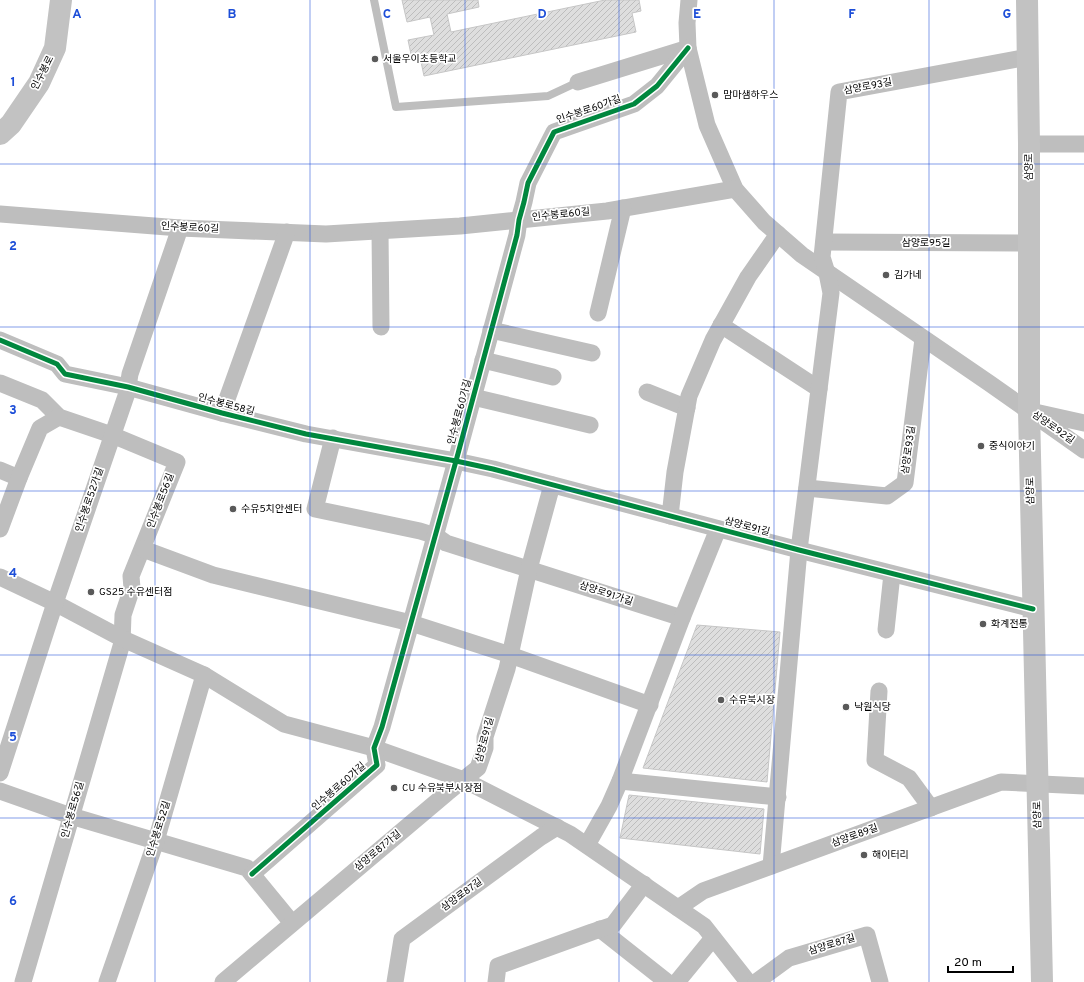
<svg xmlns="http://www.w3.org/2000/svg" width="1084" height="982" viewBox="0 0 1084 982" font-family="Overpass,'Noto Sans KR',sans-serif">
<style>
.building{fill:url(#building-hatch);stroke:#c6c6c6}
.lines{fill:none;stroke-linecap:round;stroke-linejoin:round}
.lane{stroke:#bebebe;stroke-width:8}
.street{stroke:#bebebe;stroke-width:17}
.secondary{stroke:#c2c2c2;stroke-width:22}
.cycleway-casing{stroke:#fff;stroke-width:8}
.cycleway{stroke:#00873e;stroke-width:5}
.grid{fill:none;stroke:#1d4ed8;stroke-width:1;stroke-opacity:0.55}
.poi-dot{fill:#595959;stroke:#fff;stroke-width:1.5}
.labels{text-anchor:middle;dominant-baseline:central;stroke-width:3.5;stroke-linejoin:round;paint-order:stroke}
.poi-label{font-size:10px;fill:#000;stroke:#fff;text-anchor:start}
.street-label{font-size:10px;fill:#000;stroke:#fff}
.grid-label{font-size:13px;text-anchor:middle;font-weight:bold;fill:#1d4ed8;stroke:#fff;stroke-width:3.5;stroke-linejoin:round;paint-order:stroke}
</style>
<defs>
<pattern id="building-hatch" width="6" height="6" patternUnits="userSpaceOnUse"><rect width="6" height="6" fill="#dedede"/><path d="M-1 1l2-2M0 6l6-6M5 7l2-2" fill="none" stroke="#bdbdbd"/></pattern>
</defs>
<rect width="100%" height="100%" fill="#fff"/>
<g class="building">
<polygon points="402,0 478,0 479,7 447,14 451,32 605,0 639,0 641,11 632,13 636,32 424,76 420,57 412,59 408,40 434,35 430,17 407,22"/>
<polygon points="697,625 780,632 767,782 643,768"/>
<polygon points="629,795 764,809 760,854 620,838"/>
</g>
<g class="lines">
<polyline class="lane" points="374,0 396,107 548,96 578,82"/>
<g class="street">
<polyline points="689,0 687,23 688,48 707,125 735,189 764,222 802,255 989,383 1084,450"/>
<polyline points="578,82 688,48"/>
<polyline points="1029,144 1084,144"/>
<polyline points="0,214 180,228 326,234 460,226 607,211 735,189"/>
<polyline points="380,231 381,327"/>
<polyline points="824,242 1029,243"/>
<polyline points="598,313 623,208"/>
<polyline points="721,325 819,389"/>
<polyline points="491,330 592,353"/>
<polyline points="0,340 57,364 65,374 128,387 222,413 306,434 456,461 493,469 799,550 1033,609"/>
<polyline points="483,360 553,377"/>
<polyline points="0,383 42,400 59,417 112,435 177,462 131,576 132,588 123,615 122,643 23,982"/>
<polyline points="647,392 687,408"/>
<polyline points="473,397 590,425"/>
<polyline points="1035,412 1084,423"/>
<polyline points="222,413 287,232"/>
<polyline points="333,438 315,509 420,531 436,536 446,543 682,618"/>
<polyline points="0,470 19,478"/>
<polyline points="807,488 887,496 905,483 923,339"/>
<polyline points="670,516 675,472 689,396 713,340 748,277 778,234"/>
<polyline points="0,529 19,478 40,428 59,417"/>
<polyline points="143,549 213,575 411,623 510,655 650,705"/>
<polyline points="0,577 55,603 121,638 204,675 284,724 374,748 464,780 570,834 704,926 748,982"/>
<polyline points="886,630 892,574"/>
<polyline points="879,691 875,760 909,778 931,808"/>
<polyline points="0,773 55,603 127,393 130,374 180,228"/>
<polyline points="620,781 778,797"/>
<polyline points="0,791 71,816 247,868 292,923"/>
<polyline points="587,845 609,806 620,781 682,618 718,529"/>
<polyline points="771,866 799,550 831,293 827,273 822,257 839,92 1028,57"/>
<polyline points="252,874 377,765 374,748 382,727 456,461 517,235 519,220 524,202 528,183 554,132 634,104 657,86 688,48"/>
<polyline points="678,908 703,891 1001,782 1084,786"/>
<polyline points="600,929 667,982"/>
<polyline points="107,982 156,841 204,675"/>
<polyline points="223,982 447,793 478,768 485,748 485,737 507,669 529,569 552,485"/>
<polyline points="395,982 402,939 541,837 557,827"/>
<polyline points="496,982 498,966 592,932 613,925 644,884"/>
<polyline points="677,982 713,938"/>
<polyline points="756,982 789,958 867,935 880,982"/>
</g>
<g class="secondary">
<polyline points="1027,0 1029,144 1029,411 1042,982"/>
<polyline points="0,134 11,124 39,83 55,48 61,0"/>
</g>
<g class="cycleway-casing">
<g id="cycleway">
<polyline points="0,340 57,364 65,374 128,387 222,413 306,434 456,461 493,469 799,550 1033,609"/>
<polyline points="252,874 377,765 374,748 382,727 456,461 517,235 519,220 524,202 528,183 554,132 634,104 657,86 688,48"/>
</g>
</g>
<use href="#cycleway" class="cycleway"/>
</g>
<path class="grid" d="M155,0V982M310,0V982M465,0V982M619,0V982M774,0V982M929,0V982M0,164H1084M0,327H1084M0,491H1084M0,655H1084M0,818H1084"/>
<g class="poi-dot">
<circle cx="375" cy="59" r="4"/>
<circle cx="715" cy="95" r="4"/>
<circle cx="886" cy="275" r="4"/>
<circle cx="981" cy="446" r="4"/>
<circle cx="233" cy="509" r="4"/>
<circle cx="91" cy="592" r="4"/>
<circle cx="983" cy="624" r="4"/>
<circle cx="721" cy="700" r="4"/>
<circle cx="846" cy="707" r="4"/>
<circle cx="394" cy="788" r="4"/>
<circle cx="864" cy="855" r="4"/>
</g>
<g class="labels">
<g class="poi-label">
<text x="383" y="59">서울우이초등학교</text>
<text x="723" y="95">맘마샘하우스</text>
<text x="894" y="275">김가네</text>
<text x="989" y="446">중식이야기</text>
<text x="241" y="509">수유5치안센터</text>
<text x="99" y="592">GS25 수유센터점</text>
<text x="991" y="624">화계전통</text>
<text x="729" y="700">수유북시장</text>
<text x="854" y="707">낙원식당</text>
<text x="402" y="788">CU 수유북부시장점</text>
<text x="872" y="855">해이터리</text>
</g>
<g class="street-label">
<text transform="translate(43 73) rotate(-63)">인수봉로</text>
<text transform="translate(868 87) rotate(-11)">삼양로93길</text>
<text transform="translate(589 110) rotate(-19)">인수봉로60가길</text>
<text transform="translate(1029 167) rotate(-90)">삼양로</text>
<text transform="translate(561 215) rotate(-6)">인수봉로60길</text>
<text transform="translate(190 228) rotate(3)">인수봉로60길</text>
<text x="926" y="243">삼양로95길</text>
<text transform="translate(226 405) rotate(15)">인수봉로58길</text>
<text transform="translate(460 412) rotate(-75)">인수봉로60가길</text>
<text transform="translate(1053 428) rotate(35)">삼양로92길</text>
<text transform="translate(909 450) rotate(-82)">삼양로93길</text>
<text transform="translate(1031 491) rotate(-91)">삼양로</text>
<text transform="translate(90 500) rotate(-71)">인수봉로52가길</text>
<text transform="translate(161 501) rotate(-69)">인수봉로56길</text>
<text transform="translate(747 527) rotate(15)">삼양로91길</text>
<text transform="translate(606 594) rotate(18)">삼양로91가길</text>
<text transform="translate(485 740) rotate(-75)">삼양로91길</text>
<text transform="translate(339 787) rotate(-41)">인수봉로60가길</text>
<text transform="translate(73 810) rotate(-74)">인수봉로56길</text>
<text transform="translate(1038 815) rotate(-91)">삼양로</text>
<text transform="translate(159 829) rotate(-73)">인수봉로52길</text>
<text transform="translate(855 836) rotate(-20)">삼양로89길</text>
<text transform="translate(378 851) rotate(-40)">삼양로87가길</text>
<text transform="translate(462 895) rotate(-36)">삼양로87길</text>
<text transform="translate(832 945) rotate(-17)">삼양로87길</text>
</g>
</g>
<g class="grid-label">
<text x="77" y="18">A</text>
<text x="232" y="18">B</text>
<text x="387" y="18">C</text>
<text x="542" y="18">D</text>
<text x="697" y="18">E</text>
<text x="852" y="18">F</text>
<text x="1007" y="18">G</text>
<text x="13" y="86">1</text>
<text x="13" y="250">2</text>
<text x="13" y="414">3</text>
<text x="13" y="577">4</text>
<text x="13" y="741">5</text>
<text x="13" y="905">6</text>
</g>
<path d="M948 966v6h65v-6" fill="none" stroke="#000000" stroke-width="2"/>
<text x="954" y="966" font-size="12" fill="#000000" stroke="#ffffff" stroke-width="3" paint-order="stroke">20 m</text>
</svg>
